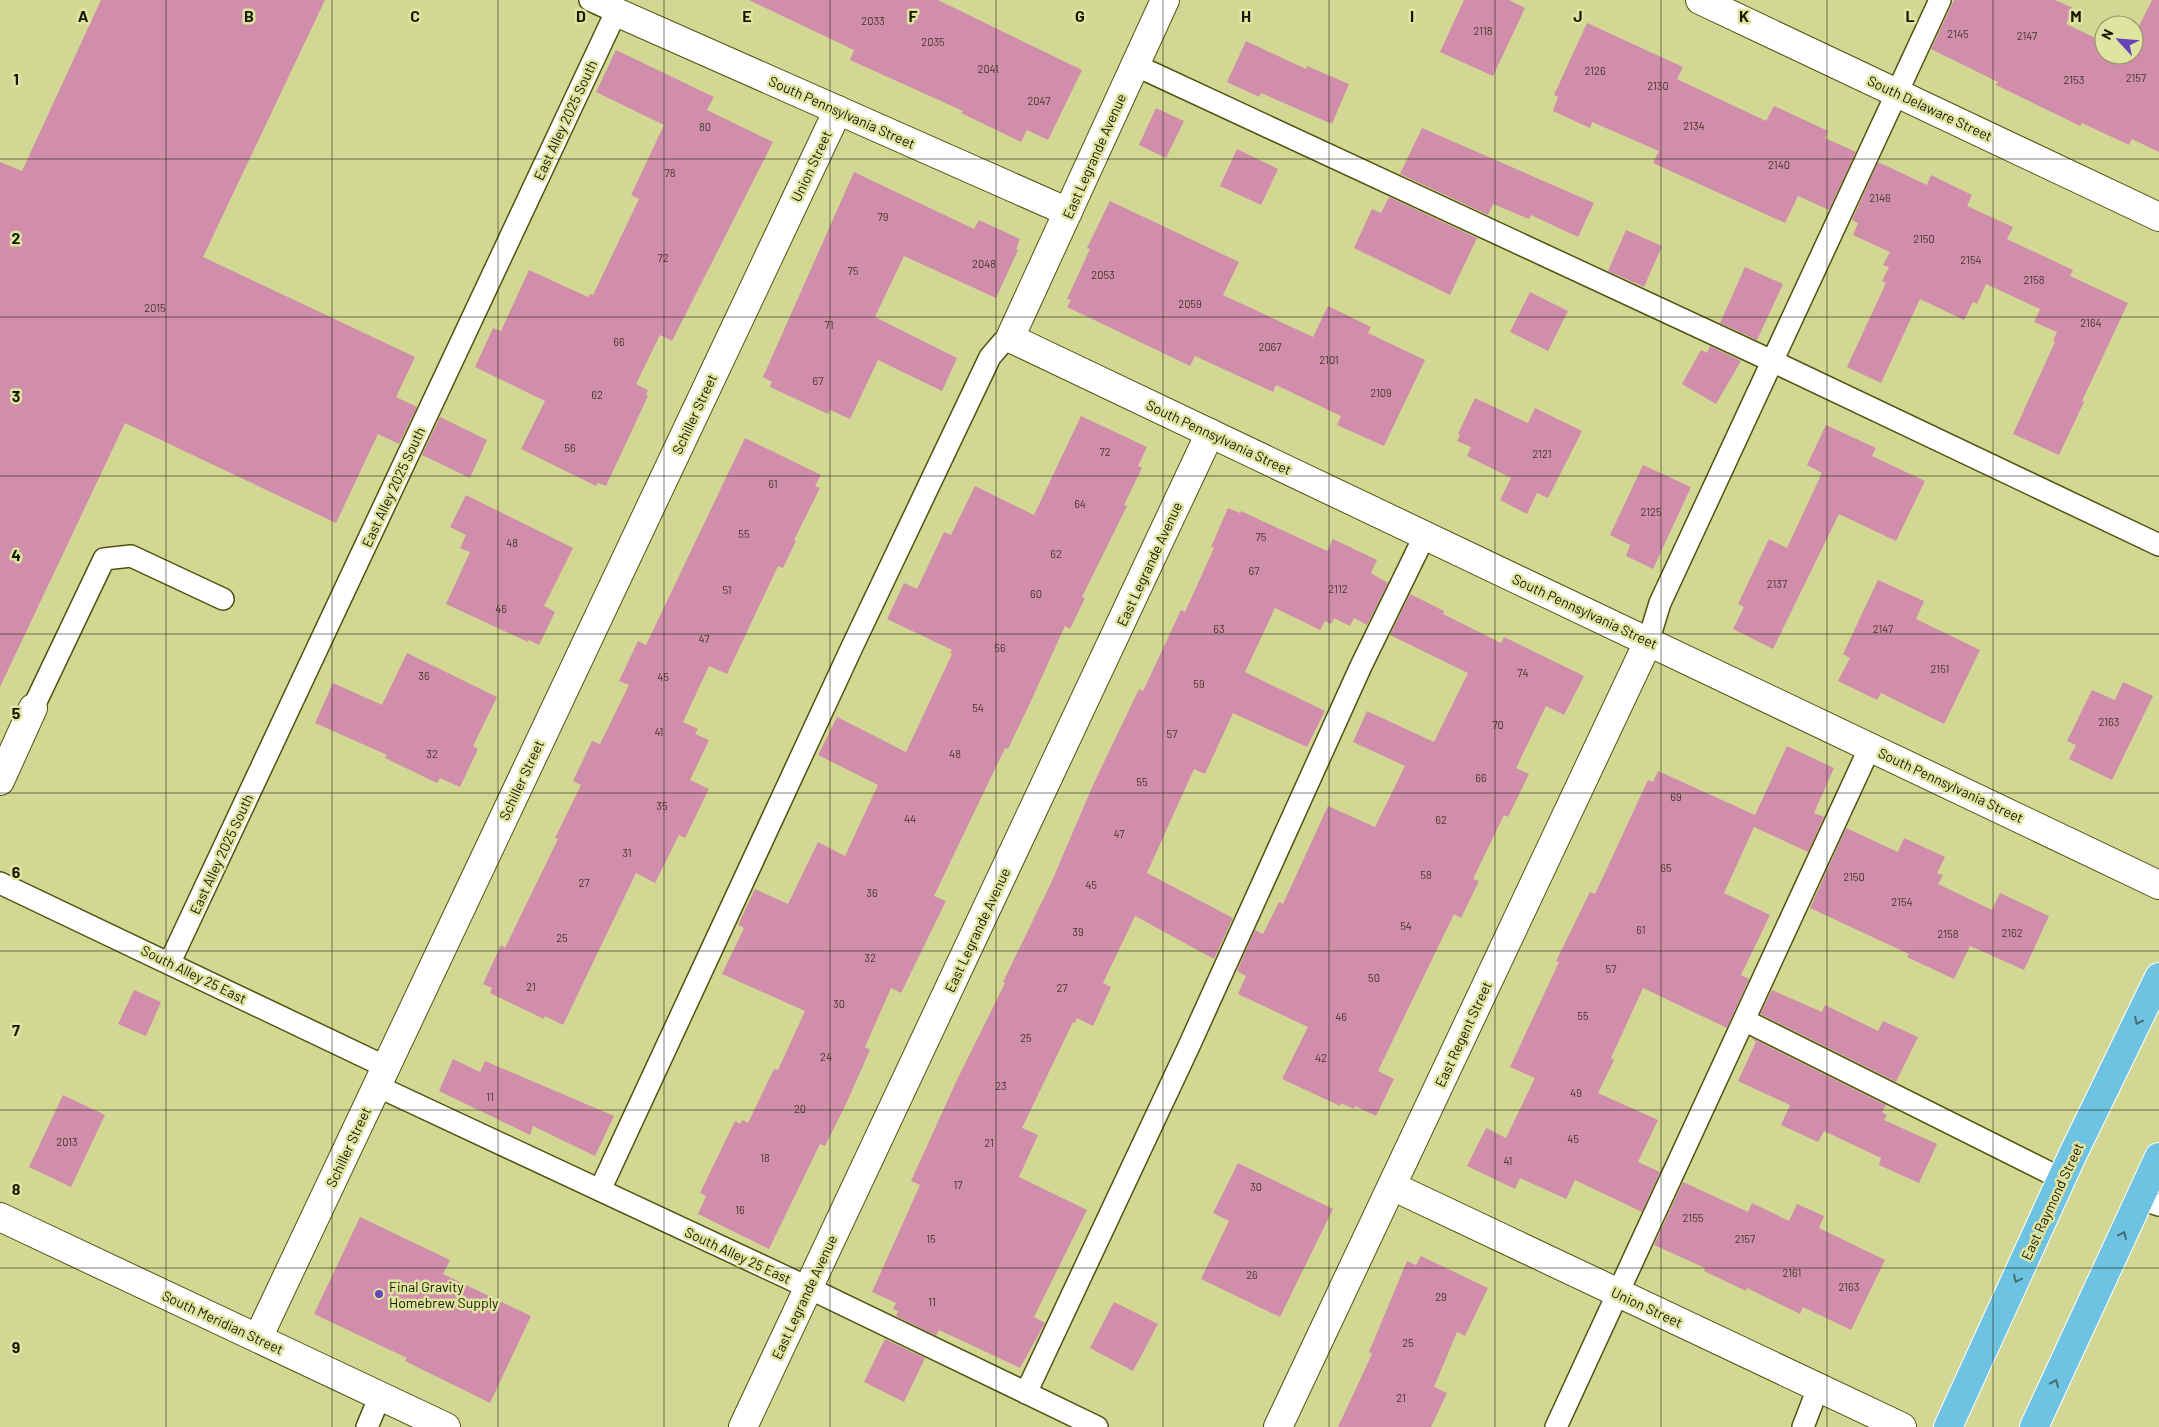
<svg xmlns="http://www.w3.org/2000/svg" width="2159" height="1427" viewBox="0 0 2159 1427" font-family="Barlow,sans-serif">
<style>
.building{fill:#d08eaa}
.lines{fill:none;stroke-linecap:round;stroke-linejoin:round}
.service-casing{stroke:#51540f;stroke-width:24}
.minor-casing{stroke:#51540f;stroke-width:30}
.secondary-casing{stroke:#51540f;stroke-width:30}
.primary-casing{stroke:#fff;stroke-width:30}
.service{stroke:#fff;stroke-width:21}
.minor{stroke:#fff;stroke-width:28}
.secondary{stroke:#fff;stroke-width:28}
.primary{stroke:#6ec2e2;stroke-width:28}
.oneway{stroke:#436e72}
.grid{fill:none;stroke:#181901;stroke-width:1;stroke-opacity:0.55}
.poi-dot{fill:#6642bb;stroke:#dfe5a1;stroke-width:2}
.labels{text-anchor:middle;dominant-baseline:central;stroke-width:5;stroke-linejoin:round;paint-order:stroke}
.number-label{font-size:11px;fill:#46362b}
.street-label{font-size:14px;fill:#181901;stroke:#dfe5a1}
.poi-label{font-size:14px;fill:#181901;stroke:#dfe5a1;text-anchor:start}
.grid-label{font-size:16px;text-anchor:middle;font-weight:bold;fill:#181901;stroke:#dfe5a1;stroke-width:5;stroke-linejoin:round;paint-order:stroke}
</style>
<rect width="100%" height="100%" fill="#d2d894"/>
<g class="building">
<polygon points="101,0 325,0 203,257 415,357 396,397 417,407 399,444 378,434 336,523 125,423 0,687 0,162 22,171"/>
<polygon points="749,0 938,0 1082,70 1048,140 1027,130 1021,142 961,113 963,111 850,60 854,50"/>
<polygon points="1464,0 1509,0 1525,8 1493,76 1440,52"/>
<polygon points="1954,0 2055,0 2073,8 2066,24 2104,42 2104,55 2134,55 2134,36 2152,0 2159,0 2159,152 2132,139 2129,145 2082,123 2080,126 1996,85 1998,82 1931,49"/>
<polygon points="1587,23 1683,67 1677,79 1766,121 1774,106 1828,131 1825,138 1856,152 1829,210 1798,196 1785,223 1653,163 1659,151 1592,122 1590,128 1553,111 1558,97 1554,95"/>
<polygon points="1246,41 1306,69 1307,66 1349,84 1332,124 1261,93 1259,97 1227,82"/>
<polygon points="616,50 714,97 707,110 773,142 672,341 660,335 636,384 648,390 646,395 648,396 606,486 598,483 596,486 521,449 545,401 475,367 493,328 501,331 529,270 588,297 590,294 593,295 639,199 631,195 664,125 596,92"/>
<polygon points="1156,108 1184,121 1166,158 1139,145"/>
<polygon points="1422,128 1594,203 1578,237 1531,215 1529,219 1493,204 1488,215 1400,174"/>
<polygon points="1237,149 1278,169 1261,205 1220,186"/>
<polygon points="1878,162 1927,185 1931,175 1972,195 1967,206 2013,227 2007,239 2073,270 2070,276 2128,303 2082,401 2084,402 2059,455 2013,434 2055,342 2053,341 2057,332 2034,322 2040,309 1986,284 1977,304 1973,302 1964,320 1920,299 1881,383 1847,367 1886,283 1882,281 1889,267 1883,265 1890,252 1853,235 1858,223 1852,220"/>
<polygon points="854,172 974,229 979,220 1020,239 1016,249 1018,250 996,298 904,256 875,317 957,358 942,391 878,360 850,419 830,410 828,414 770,387 772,382 763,377"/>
<polygon points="1389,197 1477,238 1450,295 1354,248 1372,209 1381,213"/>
<polygon points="1110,201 1239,262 1223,295 1313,337 1328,306 1371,327 1368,333 1425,360 1384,446 1337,425 1341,416 1276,385 1273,392 1195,356 1190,366 1067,307 1071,300 1067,299 1090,249 1087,248"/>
<polygon points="1626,230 1662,246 1644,287 1608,271"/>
<polygon points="1745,267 1783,284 1757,340 1720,323"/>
<polygon points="1530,292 1568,311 1548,351 1510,332"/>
<polygon points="1710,346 1741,361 1716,404 1682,384 1701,350 1707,353"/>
<polygon points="1475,398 1528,423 1535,408 1582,431 1548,498 1537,493 1527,514 1500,500 1511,478 1467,456 1471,447 1457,441 1460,435 1458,434"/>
<polygon points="1081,416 1147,447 1138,466 1142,468 1124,505 1127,506 1082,597 1085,598 1070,629 1065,626 1030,703 1008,749 1005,748 934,896 946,901 901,993 891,988 865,1047 870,1050 846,1104 825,1146 820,1144 769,1249 698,1214 706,1196 700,1193 735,1121 740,1124 742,1120 748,1123 774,1069 778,1070 805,1011 722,974 744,928 738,925 755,889 788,904 818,842 845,856 878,785 818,755 837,717 906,752 952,654 950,653 952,650 887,619 904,583 917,589 944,532 951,535 975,486 1034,515"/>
<polygon points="440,417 487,440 470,478 422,455"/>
<polygon points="1826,425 1876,448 1872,456 1925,481 1896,541 1839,514 1773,649 1733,629 1744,607 1738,604 1769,539 1787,548 1822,473 1807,465"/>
<polygon points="745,438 821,475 815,486 820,488 794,540 796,541 783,568 778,566 727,674 709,666 683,722 698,729 695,734 709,740 690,780 709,789 685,838 679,835 655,883 636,873 563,1025 545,1016 544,1019 490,993 492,988 483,984 501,945 505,948 558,839 555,838 581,785 573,781 592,741 600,744 629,685 619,681 638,641 646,645"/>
<polygon points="1643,465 1691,487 1653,569 1626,556 1630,545 1610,535"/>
<polygon points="466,495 573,548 544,606 555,612 539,645 529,640 528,642 446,604 470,552 460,548 466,535 450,527"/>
<polygon points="1228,508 1240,513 1241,511 1327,551 1333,539 1377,560 1371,573 1388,583 1367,625 1354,618 1350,626 1334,618 1331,624 1325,621 1320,630 1275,608 1245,672 1325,711 1307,747 1233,713 1205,774 1194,769 1147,873 1233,918 1214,959 1135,916 1103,983 1111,987 1093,1026 1077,1018 1075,1023 1073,1022 1022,1128 1038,1135 1019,1177 1087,1210 1034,1317 1045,1323 1020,1368 939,1330 936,1336 896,1316 898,1311 893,1309 896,1303 872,1292 920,1185 911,1181 956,1082 1005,983 1003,982 1051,883 1093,785 1139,689 1143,691 1181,610 1185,612 1214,548 1211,547"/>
<polygon points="1878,580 1924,601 1916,619 1980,650 1944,724 1881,693 1877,700 1838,681 1850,658 1843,654"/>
<polygon points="1410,594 1444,611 1443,614 1501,643 1504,637 1584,676 1564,715 1546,706 1516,768 1529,774 1508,817 1504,815 1473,879 1479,881 1461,918 1454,914 1378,1071 1394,1079 1376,1116 1355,1106 1354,1109 1341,1103 1340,1106 1282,1079 1308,1027 1238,994 1246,976 1237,971 1255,930 1263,934 1279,902 1283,904 1328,806 1375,827 1405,766 1353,742 1367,711 1434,742 1468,673 1390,635"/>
<polygon points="407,653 497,697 473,746 478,749 460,787 440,778 437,783 385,758 387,755 315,723 333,683 382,705"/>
<polygon points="2123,682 2153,696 2112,780 2069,759 2076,745 2067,741 2092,690 2115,700"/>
<polygon points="1787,746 1834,768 1814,813 1824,817 1808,852 1754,827 1724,893 1770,915 1741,975 1749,979 1727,1028 1643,988 1611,1058 1614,1060 1598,1093 1658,1120 1638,1162 1660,1172 1642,1212 1575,1180 1566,1199 1520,1178 1515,1189 1467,1166 1486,1128 1506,1138 1535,1078 1510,1067 1559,962 1556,961 1590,892 1595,894 1648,780 1653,782 1658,771 1755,815"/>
<polygon points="1846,828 1898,852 1904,838 1945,857 1937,873 1943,875 1938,884 1992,910 2000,893 2049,916 2024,970 1970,946 1954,979 1907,957 1909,954 1810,908"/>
<polygon points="134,990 161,1002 146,1036 118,1024"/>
<polygon points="1772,990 1822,1012 1825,1005 1878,1031 1883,1021 1918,1037 1896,1082 1760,1014"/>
<polygon points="1750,1037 1886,1105 1882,1112 1887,1115 1884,1120 1937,1144 1919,1183 1879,1165 1881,1158 1824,1131 1818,1142 1781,1125 1790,1105 1738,1081 1756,1042"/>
<polygon points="453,1059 480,1072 485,1061 614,1116 595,1156 533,1126 530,1135 439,1091"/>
<polygon points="63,1095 105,1115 71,1187 29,1167"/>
<polygon points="1238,1163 1333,1209 1280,1317 1201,1279 1229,1221 1213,1213"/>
<polygon points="1683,1182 1748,1212 1752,1203 1789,1221 1797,1204 1824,1216 1819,1228 1885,1260 1851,1330 1803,1307 1800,1314 1747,1288 1746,1291 1704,1271 1705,1268 1654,1245"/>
<polygon points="360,1217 450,1260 443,1274 531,1316 490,1403 405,1361 407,1358 314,1314"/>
<polygon points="1421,1256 1488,1288 1465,1336 1457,1332 1434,1387 1447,1393 1431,1427 1338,1427 1372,1354 1369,1352 1407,1261 1416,1265"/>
<polygon points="1114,1302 1158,1324 1133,1371 1090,1348"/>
<polygon points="885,1339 925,1358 904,1402 864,1382"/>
</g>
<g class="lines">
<g class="service-casing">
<g id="service">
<polyline points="1135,65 1772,361 2159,545"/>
<polyline points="1648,642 1660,603 1940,0"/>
<polyline points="33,708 104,559 131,556 223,599"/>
<polyline points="0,883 386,1067"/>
<polyline points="170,962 616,12 590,0"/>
<polyline points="1744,1020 2062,1179"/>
<polyline points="377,1086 788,1278 1097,1427"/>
<polyline points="600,1190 852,647 990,357 1002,343 1010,338"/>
<polyline points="2140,1199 2159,1205"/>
<polyline points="1026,1393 1189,1046 1361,666 1425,535"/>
<polyline points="367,1427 380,1396"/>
<polyline points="1556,1427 1870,747"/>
<polyline points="1803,1427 1818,1388"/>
</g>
</g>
<g class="minor-casing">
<g id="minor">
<polyline points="1165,0 1010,338 2159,885"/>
<polyline points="1700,0 2159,217"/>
<polyline points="616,12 1068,212"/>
<polyline points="0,781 33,708"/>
<polyline points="1392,1186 1902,1427"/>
<polyline points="258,1338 838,110"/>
<polyline points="743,1427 1210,433"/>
<polyline points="1278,1427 1648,642"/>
</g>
</g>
<g class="secondary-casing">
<polyline id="secondary" points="0,1217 446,1427"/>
</g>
<g class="primary-casing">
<g id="primary">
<polyline points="1948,1427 2072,1156 2159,977"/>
<polyline points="2034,1427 2159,1157"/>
</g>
</g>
<use href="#service" class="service"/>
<use href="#minor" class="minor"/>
<use href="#secondary" class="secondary"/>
<use href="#primary" class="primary"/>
</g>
<defs><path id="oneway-chevron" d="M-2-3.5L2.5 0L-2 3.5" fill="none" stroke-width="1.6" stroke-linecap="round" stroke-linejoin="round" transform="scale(1.25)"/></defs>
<g class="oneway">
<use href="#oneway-chevron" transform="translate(2138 1021) rotate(116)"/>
<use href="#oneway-chevron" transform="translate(2123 1235) rotate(-65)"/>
<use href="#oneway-chevron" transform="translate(2017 1279) rotate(115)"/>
<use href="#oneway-chevron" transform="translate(2055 1383) rotate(-66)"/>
</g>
<path class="grid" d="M166,0V1427M332,0V1427M498,0V1427M664,0V1427M830,0V1427M996,0V1427M1163,0V1427M1329,0V1427M1495,0V1427M1661,0V1427M1827,0V1427M1993,0V1427M0,159H2159M0,317H2159M0,476H2159M0,634H2159M0,793H2159M0,951H2159M0,1110H2159M0,1268H2159"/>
<circle class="poi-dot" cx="379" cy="1294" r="5"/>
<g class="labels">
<g class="number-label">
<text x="873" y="20">2033</text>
<text x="1483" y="30">2118</text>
<text x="1958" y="33">2145</text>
<text x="2027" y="35">2147</text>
<text x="933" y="41">2035</text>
<text x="988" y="68">2041</text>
<text x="1595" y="70">2126</text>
<text x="2136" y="77">2157</text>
<text x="2074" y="79">2153</text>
<text x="1658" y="85">2130</text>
<text x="1039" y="100">2047</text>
<text x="1694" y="125">2134</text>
<text x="705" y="126">80</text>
<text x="1779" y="164">2140</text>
<text x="670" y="172">78</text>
<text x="1880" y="197">2146</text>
<text x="883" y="216">79</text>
<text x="1924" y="238">2150</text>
<text x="663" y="257">72</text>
<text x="1971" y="259">2154</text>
<text x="984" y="263">2048</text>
<text x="853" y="270">75</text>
<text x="1103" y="274">2053</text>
<text x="2034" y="279">2158</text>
<text x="1190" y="303">2059</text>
<text x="155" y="307">2015</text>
<text x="2091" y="322">2164</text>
<text x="829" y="324">71</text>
<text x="619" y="341">66</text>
<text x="1270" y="346">2067</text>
<text x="1329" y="359">2101</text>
<text x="818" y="380">67</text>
<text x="1381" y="392">2109</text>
<text x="597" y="394">62</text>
<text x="570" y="447">56</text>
<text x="1105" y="451">72</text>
<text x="1542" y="453">2121</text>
<text x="773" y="483">61</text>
<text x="1080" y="503">64</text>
<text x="1651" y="511">2125</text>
<text x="744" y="533">55</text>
<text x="1261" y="536">75</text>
<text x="512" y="542">48</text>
<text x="1056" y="553">62</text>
<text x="1254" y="570">67</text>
<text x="1777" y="583">2137</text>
<text x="1338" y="588">2112</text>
<text x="727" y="589">51</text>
<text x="1036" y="593">60</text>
<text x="501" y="608">46</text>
<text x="1219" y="628">63</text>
<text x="1883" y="628">2147</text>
<text x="704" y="638">47</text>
<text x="1000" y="647">56</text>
<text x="1940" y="668">2151</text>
<text x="1523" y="672">74</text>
<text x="424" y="675">36</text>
<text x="663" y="676">45</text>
<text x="1199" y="683">59</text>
<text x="978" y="707">54</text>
<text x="2109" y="721">2163</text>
<text x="1498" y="724">70</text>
<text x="659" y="731">41</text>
<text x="1172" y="733">57</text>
<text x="432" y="753">32</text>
<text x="955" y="753">48</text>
<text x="1481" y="777">66</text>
<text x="1142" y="781">55</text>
<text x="1676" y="796">69</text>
<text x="662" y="805">35</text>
<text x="910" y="818">44</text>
<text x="1441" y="819">62</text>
<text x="1119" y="833">47</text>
<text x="627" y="852">31</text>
<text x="1666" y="867">65</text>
<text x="1426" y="874">58</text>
<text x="1854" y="876">2150</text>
<text x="584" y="882">27</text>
<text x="1091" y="884">45</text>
<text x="872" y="892">36</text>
<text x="1902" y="901">2154</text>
<text x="1406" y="925">54</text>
<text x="1641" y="929">61</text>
<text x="1078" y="931">39</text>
<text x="2012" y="932">2162</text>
<text x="1948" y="933">2158</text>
<text x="562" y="937">25</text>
<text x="870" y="957">32</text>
<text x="1611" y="968">57</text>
<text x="1374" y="977">50</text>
<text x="531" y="986">21</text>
<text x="1062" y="987">27</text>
<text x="839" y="1003">30</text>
<text x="1583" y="1015">55</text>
<text x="1341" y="1016">46</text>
<text x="1026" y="1037">25</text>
<text x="826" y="1056">24</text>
<text x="1321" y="1057">42</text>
<text x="1001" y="1085">23</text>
<text x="1576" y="1092">49</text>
<text x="490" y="1096">11</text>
<text x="800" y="1108">20</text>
<text x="1573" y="1138">45</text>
<text x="67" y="1141">2013</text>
<text x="989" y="1142">21</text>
<text x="765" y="1157">18</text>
<text x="1508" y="1160">41</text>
<text x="958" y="1184">17</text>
<text x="1256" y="1186">30</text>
<text x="740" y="1209">16</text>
<text x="1693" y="1217">2155</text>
<text x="931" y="1238">15</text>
<text x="1745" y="1238">2157</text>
<text x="1792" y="1272">2161</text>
<text x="1252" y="1274">26</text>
<text x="1849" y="1286">2163</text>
<text x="1441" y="1296">29</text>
<text x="932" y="1301">11</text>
<text x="1408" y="1342">25</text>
<text x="1401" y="1397">21</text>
</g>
<g class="street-label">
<text transform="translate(1930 108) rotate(25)">South Delaware Street</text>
<text transform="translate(842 112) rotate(24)">South Pennsylvania Street</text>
<text transform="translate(565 120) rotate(-65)">East Alley 2025 South</text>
<text transform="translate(1094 156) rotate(-66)">East Legrande Avenue</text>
<text transform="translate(811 166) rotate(-65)">Union Street</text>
<text transform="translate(694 414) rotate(-65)">Schiller Street</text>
<text transform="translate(1219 437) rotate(25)">South Pennsylvania Street</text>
<text transform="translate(393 487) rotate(-65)">East Alley 2025 South</text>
<text transform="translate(1149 564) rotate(-65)">East Legrande Avenue</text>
<text transform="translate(1585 611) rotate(25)">South Pennsylvania Street</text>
<text transform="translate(521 780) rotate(-65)">Schiller Street</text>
<text transform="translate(1951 785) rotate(25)">South Pennsylvania Street</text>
<text transform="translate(221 854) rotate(-65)">East Alley 2025 South</text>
<text transform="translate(977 930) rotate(-65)">East Legrande Avenue</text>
<text transform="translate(194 974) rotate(26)">South Alley 25 East</text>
<text transform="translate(1463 1034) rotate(-65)">East Regent Street</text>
<text transform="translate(348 1147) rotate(-65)">Schiller Street</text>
<text transform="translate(2052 1201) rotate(-65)">East Raymond Street</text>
<text transform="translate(738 1255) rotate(25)">South Alley 25 East</text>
<text transform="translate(804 1297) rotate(-65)">East Legrande Avenue</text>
<text transform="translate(1647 1307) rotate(25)">Union Street</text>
<text transform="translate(223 1322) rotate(25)">South Meridian Street</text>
</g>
<g class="poi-label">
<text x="389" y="1286">Final Gravity<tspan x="389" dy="16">Homebrew Supply</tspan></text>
</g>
</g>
<g class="grid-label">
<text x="83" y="22">A</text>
<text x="249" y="22">B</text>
<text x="415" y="22">C</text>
<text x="581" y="22">D</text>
<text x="747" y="22">E</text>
<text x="913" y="22">F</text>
<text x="1080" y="22">G</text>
<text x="1246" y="22">H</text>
<text x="1412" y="22">I</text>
<text x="1578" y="22">J</text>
<text x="1744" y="22">K</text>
<text x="1910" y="22">L</text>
<text x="2076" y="22">M</text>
<text x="16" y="85">1</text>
<text x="16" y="244">2</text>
<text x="16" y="402">3</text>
<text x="16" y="561">4</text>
<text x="16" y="719">5</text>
<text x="16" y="878">6</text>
<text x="16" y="1036">7</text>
<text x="16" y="1195">8</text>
<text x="16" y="1353">9</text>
</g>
<g transform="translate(2119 40) rotate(296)"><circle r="24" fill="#dfe5a1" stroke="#8f9361"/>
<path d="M0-4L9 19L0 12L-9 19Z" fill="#6642bb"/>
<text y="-8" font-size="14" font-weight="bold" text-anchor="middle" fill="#181901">N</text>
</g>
</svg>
